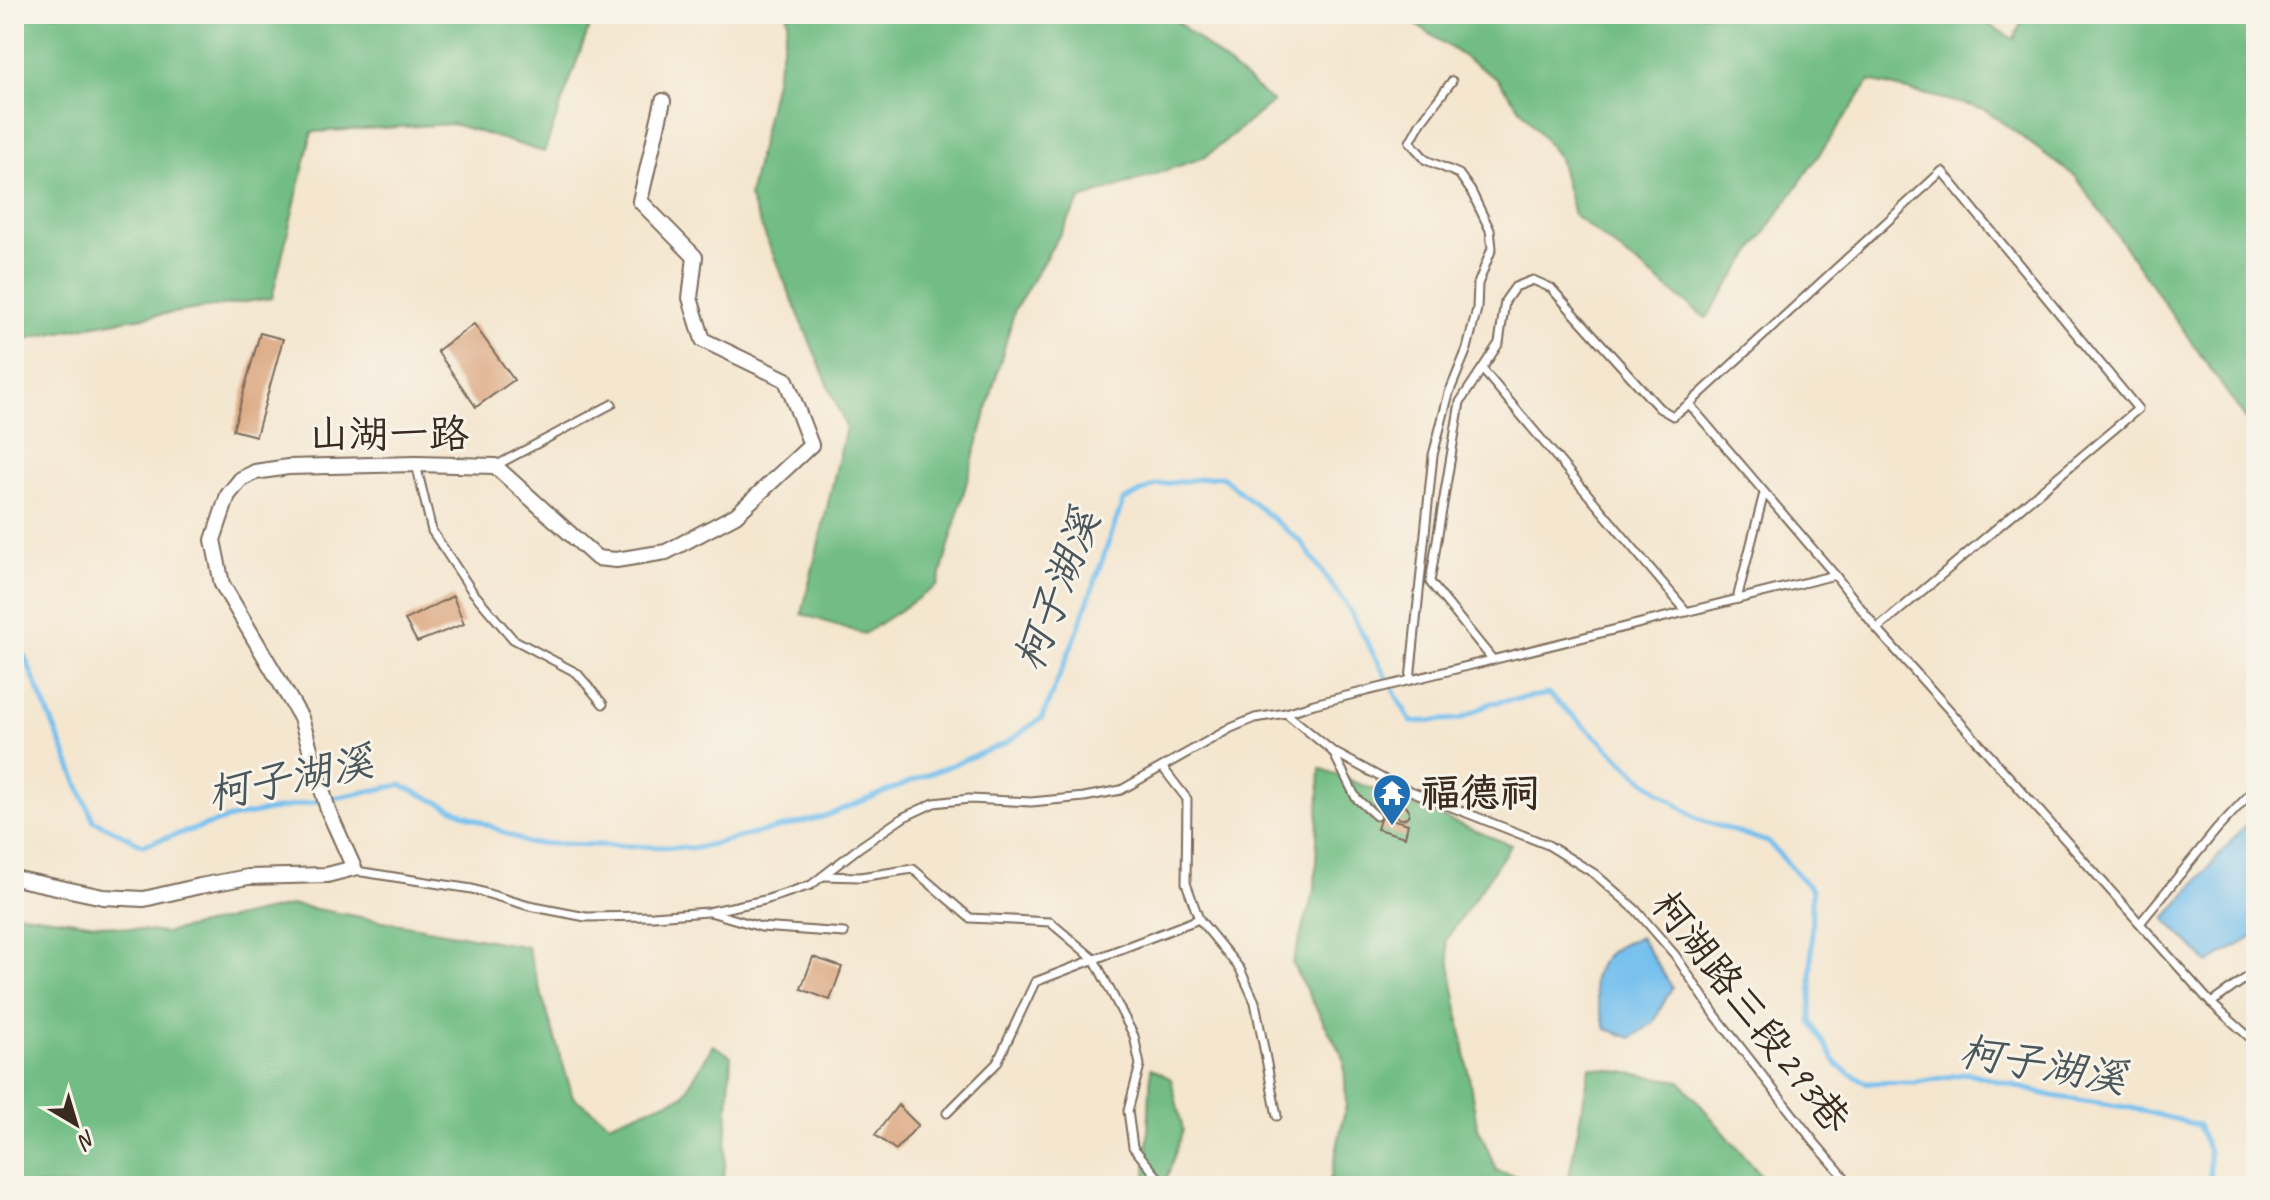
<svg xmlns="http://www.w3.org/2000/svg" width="2270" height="1200" viewBox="0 0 2270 1200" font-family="Caveat,'LXGW WenKai TC',sans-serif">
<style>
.forest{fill:#72bd85;stroke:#567452;stroke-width:2}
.water{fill:#75c0ee;stroke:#587586;stroke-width:2}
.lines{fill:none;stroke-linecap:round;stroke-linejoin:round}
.stream{stroke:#75c0ee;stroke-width:5}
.building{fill:#dba67f}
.lane-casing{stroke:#7c6c5c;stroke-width:11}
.street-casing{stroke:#7c6c5c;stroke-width:18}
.lane{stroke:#fff;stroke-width:7}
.street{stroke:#fff;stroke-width:14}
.labels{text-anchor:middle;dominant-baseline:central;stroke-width:6;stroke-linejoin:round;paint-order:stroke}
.street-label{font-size:40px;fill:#3b2a1e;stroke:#f7f3e8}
.poi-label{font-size:40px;font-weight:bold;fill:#3b2a1e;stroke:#f7f3e8;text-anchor:start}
.water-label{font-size:42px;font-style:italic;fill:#4c575c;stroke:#f7f3e8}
</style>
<rect width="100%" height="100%" fill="#f7f3e8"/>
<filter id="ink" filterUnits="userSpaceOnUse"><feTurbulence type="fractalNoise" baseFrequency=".0125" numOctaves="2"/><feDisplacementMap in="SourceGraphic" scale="16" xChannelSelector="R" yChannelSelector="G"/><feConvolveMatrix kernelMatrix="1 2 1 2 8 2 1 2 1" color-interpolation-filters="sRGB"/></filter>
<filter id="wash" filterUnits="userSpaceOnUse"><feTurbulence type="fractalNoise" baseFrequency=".006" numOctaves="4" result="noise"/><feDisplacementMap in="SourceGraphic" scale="32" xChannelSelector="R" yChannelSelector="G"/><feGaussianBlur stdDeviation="1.8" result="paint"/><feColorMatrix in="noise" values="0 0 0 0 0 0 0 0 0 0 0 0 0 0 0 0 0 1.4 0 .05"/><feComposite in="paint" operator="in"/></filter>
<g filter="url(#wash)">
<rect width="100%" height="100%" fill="#f4e6cf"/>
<g class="forest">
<polygon points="14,14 594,14 544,152 453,124 312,132 272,298 111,322 14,341"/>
<polygon points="787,14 1168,14 1273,102 1205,157 1081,199 1015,309 938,585 864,634 802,614 846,427 749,197 788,22"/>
<polygon points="1400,14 1970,14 2014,39 2025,14 2256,14 2256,434 2076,177 1984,109 1870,81 1706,318 1574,215 1559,158 1497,79"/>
<polygon points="1320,768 1511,845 1446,940 1477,1125 1497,1171 1554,1186 1325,1186 1331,1177 1346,1105 1344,1059 1292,964 1315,889"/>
<polygon points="294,905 527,947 573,1097 610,1123 683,1096 713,1045 731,1056 724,1181 726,1186 14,1186 14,913 164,933"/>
<polygon points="1590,1067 1680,1081 1770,1186 1567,1186"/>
<polygon points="1151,1068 1171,1079 1183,1130 1164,1186 1122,1186 1146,1179"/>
</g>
<g class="water">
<polygon points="2256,812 2256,935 2208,963 2165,919"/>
<path d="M1640,937L1672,987L1653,1023L1631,1038L1606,1029C1603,1018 1592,989 1594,979C1599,955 1619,944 1640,937Z"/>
</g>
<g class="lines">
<polyline class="stream" points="14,631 93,820 143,845 230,818 401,785 527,843 696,848 823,817 1006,743 1042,718 1076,635 1123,501 1156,485 1221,476 1301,542 1347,606 1411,722 1461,719 1491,703 1549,694 1645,781 1697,819 1768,842 1812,890 1811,1022 1838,1066 1866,1083 1918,1082 1969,1073 2052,1096 2131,1108 2198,1125 2209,1151 2210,1186"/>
</g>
<g id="blocks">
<g class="building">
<polygon points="474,324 514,380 476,407 437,351"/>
<polygon points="260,333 283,339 256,436 233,430"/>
<polygon points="453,596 464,624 417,642 405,620"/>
<circle cx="1402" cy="812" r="7"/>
<polygon points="1381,816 1408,824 1405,837 1377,829"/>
<polygon points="813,957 842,967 830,1000 801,989"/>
<polygon points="898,1105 918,1125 896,1150 875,1135"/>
</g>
</g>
</g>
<g filter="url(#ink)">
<use href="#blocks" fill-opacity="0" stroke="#7c6c5c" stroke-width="2"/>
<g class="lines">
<g class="lane-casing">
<g id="lane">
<polyline points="1483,370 1687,612"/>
<polyline points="416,464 432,531 472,591 513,639 577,673 603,704"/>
<polyline points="495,466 612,404"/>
<polyline points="1737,599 1764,493"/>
<polyline points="1877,629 2138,409 1942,171 1689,404 1835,575 1877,629 2211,1003 2256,1043"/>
<polyline points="1493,660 1430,582 1460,402 1499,343 1505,301 1515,287 1533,280 1551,288 1659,408 1673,416 1689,404"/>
<polyline points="1410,680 1433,455 1449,393 1467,349 1477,309 1478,284 1492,248 1490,230 1471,191 1459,174 1426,160 1410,142 1421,122 1452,81"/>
<polyline points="1286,713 1314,704 1835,575"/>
<polyline points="1333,752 1356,798 1376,816"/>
<polyline points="354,868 362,872 472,889 529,906 586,917 653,916 708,912 765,900 811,885 860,847 904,817 934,803 969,799 1031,802 1084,797 1121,790 1231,728 1255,718 1286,713 1332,751 1393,784 1548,845 1595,874 1636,910 1675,955 1716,1016 1815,1143 1852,1186"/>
<polyline points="823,876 860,877 913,869 970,918 1050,922 1094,959 1134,1036 1140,1065 1128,1111 1133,1147 1165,1186"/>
<polyline points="710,912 761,927 844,933"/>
<polyline points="1199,919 1240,969 1255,1002 1277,1116"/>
<polyline points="2141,922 2217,829 2248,796 2256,783"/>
<polyline points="2211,1003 2256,971"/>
<polyline points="947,1113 997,1063 1035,982 1199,919 1186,883 1187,799 1163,768"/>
</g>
</g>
<g class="street-casing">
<polyline id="street" points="14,878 103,897 144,899 200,886 248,877 327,875 354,868 328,810 301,718 222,584 213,540 228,495 241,479 255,472 288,467 416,464 495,466 597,558 616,560 666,552 736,515 811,445 786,380 703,340 690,298 695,257 640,201 663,101"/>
</g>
<use href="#lane" class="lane"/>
<use href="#street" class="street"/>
</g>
</g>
<defs>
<g id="temple-pin" transform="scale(2)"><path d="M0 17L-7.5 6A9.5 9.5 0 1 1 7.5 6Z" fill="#1f6fb2" stroke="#f7f3e8"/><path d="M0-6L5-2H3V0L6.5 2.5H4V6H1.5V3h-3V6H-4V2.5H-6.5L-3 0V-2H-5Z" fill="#fff"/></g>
</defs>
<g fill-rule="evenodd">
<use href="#temple-pin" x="1392" y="793"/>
</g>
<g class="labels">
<g class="street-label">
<text x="389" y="434">山湖一路</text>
<text transform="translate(1751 1012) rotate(52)">柯湖路三段293巷</text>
</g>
<g class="poi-label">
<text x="1420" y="793">福德祠</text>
</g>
<g class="water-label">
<text transform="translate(1057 590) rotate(-69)">柯子湖溪</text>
<text transform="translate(290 778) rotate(-12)">柯子湖溪</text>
<text transform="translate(2043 1065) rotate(10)">柯子湖溪</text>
</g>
</g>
<rect width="2270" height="1200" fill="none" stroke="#f7f3e8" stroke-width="48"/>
<g transform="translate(76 1124) rotate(142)" stroke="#f7f3e8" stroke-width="6" paint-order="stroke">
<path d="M0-6L14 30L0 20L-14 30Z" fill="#3b2a1e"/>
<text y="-12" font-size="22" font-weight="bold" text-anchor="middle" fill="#3b2a1e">N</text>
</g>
</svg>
